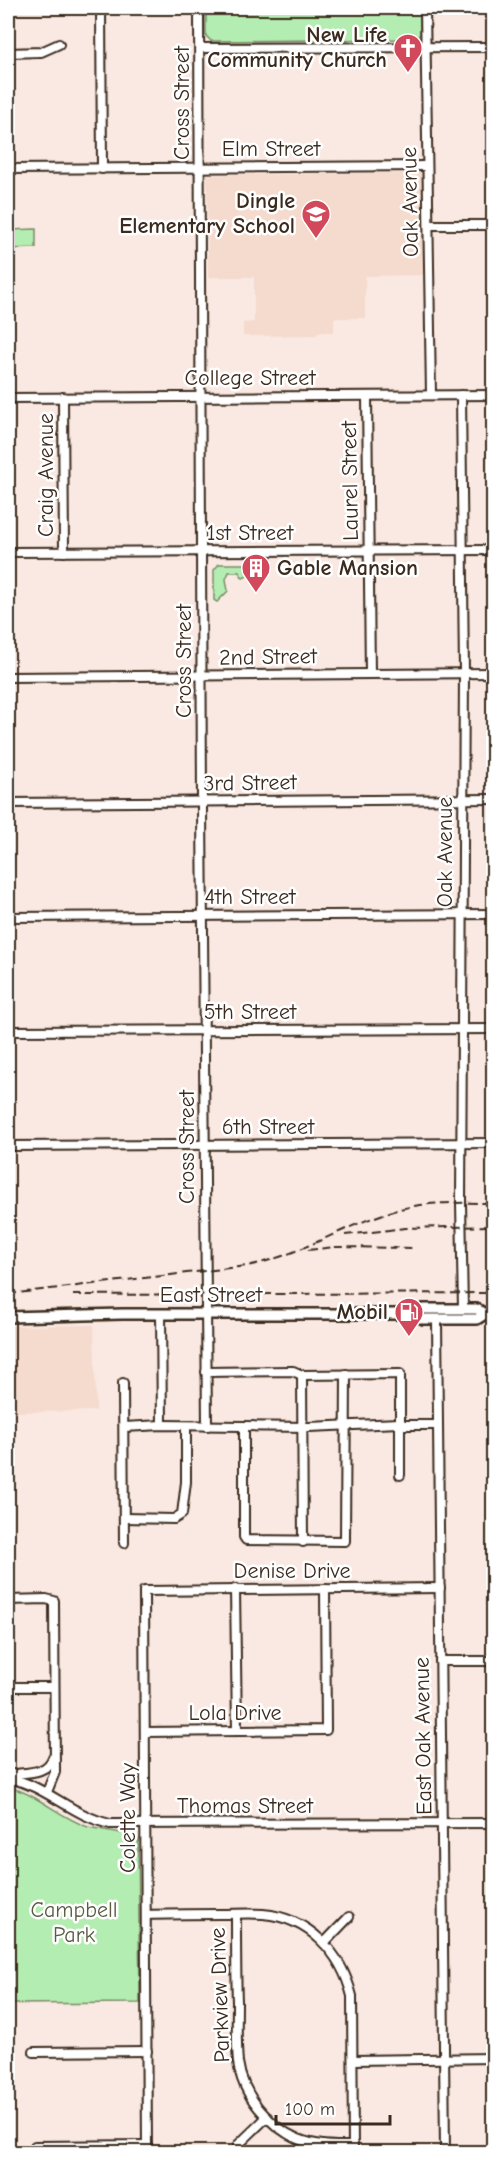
<svg xmlns="http://www.w3.org/2000/svg" width="501" height="2160" viewBox="0 0 501 2160" font-family="'Comic Neue',sans-serif">
<style>
.built{fill:#f5dace}
.green{fill:#b4edb1;stroke:#788c68;stroke-width:1.5}
.lines{fill:none;stroke-linecap:round;stroke-linejoin:round}
.minor-casing{stroke:#3b2a1e;stroke-width:12}
.major-casing{stroke:#3b2a1e;stroke-width:14}
.minor{stroke:#fff;stroke-width:8}
.major{stroke:#fff;stroke-width:9}
.rail{stroke:#3b2a1e;stroke-width:2;stroke-dasharray:9 4.5;stroke-linecap:butt}
.labels{text-anchor:middle;dominant-baseline:central;stroke-width:5;stroke-linejoin:round;paint-order:stroke}
.poi-label{font-size:22px;font-weight:bold;fill:#3b2a1e;stroke:#fff;text-anchor:end}
.street-label{font-size:22px;fill:#3b2a1e;stroke:#fff}
.park-label{font-size:22px;fill:#595b43;stroke:#fff}
</style>
<rect width="100%" height="100%" fill="#f9e9e2"/>
<filter id="ink" filterUnits="userSpaceOnUse"><feTurbulence type="fractalNoise" baseFrequency=".0167" numOctaves="2"/><feDisplacementMap in="SourceGraphic" scale="12" xChannelSelector="R" yChannelSelector="G"/><feConvolveMatrix kernelMatrix="1 2 1 2 8 2 1 2 1" color-interpolation-filters="sRGB"/></filter>
<g filter="url(#ink)">
<g class="built">
<polygon points="422,173 424,176 424,275 365,276 365,318 334,318 334,332 317,332 317,335 243,336 243,323 254,322 254,277 208,277 207,175"/>
<polygon points="94,1325 96,1411 8,1412 8,1326"/>
</g>
<g class="green">
<polygon points="206,8 420,8 420,34 416,39 211,41 206,36"/>
<polygon points="36,229 36,248 8,249 8,230"/>
<polygon points="219,564 250,564 253,567 253,573 243,578 239,572 229,572 226,579 228,591 217,602 214,600 214,570"/>
<path d="M8,1787C38,1794 59,1817 88,1827C100,1830 133,1833 138,1838L140,2003L8,2004Z"/>
</g>
<g class="lines">
<g class="minor-casing">
<g id="minor">
<polyline points="101,8 102,169"/>
<polyline points="199,8 202,809 207,1426"/>
<polyline points="425,8 431,395"/>
<polyline points="200,48 494,47"/>
<polyline points="8,53 41,52 59,44"/>
<polyline points="8,169 427,166"/>
<polyline points="429,225 494,225"/>
<polyline points="461,395 464,673 461,1203 463,1309"/>
<polyline points="367,396 370,674"/>
<polyline points="63,397 64,552"/>
<polyline points="8,398 494,395"/>
<polyline points="8,552 494,550"/>
<polyline points="8,677 494,673"/>
<polyline points="8,803 494,799"/>
<polyline points="8,917 494,914"/>
<polyline points="8,1031 494,1029"/>
<polyline points="8,1146 494,1143"/>
<polyline points="161,1314 162,1425"/>
<polyline points="437,1319 445,2152"/>
<polyline points="206,1372 293,1371 302,1375 400,1374 400,1475"/>
<polyline points="302,1375 303,1542"/>
<polyline points="123,1383 124,1543"/>
<polyline points="244,1426 244,1537 246,1540 345,1541 346,1374"/>
<polyline points="124,1427 162,1425 309,1427 399,1423 405,1425 438,1425"/>
<polyline points="124,1518 174,1519 182,1514 186,1482 186,1426"/>
<polyline points="235,1589 237,1731"/>
<polyline points="8,1600 46,1599 54,1601 55,1772 47,1792"/>
<polyline points="440,1661 494,1661"/>
<polyline points="8,1687 54,1687"/>
<polyline points="145,1732 326,1730 325,1589"/>
<path d="M8,1775C24,1772 48,1775 53,1757"/>
<path d="M8,1778C47,1786 71,1815 110,1824L494,1823"/>
<path d="M236,1914C236,1943 236,1972 237,2002C237,2021 236,2042 238,2062C242,2094 268,2126 298,2139C315,2146 334,2146 352,2146"/>
<path d="M146,1915C171,1914 196,1914 221,1914C235,1914 249,1913 263,1914C309,1918 341,1952 352,1996L353,2152"/>
<polyline points="324,1943 349,1917"/>
<polyline points="34,2052 147,2051"/>
<polyline points="353,2060 494,2058"/>
<polyline points="238,2145 267,2117"/>
<polyline points="35,2146 147,2145"/>
<polyline points="147,2152 144,1591 440,1588"/>
</g>
</g>
<g class="major-casing">
<g id="major">
<polyline points="414,1314 423,1309 477,1309 485,1314"/>
<polyline points="8,1317 122,1314 414,1314 423,1319 477,1319 485,1314 494,1314"/>
</g>
</g>
<use href="#minor" class="minor"/>
<use href="#major" class="major"/>
<g class="rail">
<polyline points="345,1235 406,1228 494,1226"/>
<polyline points="308,1250 336,1247 412,1248"/>
<path d="M8,1294L247,1266C298,1256 343,1226 393,1211C425,1201 460,1203 494,1203"/>
<polyline points="73,1295 494,1293"/>
</g>
</g>
</g>
<defs>
<g id="church-pin" transform="scale(1.5)"><path d="M0 17L-7.5 6A9.5 9.5 0 1 1 7.5 6Z" fill="#d1495b" stroke="#fff"/><path d="M-1.2-6h2.4v3.5h3.3v2.4h-3.3V6h-2.4V-.1h-3.3v-2.4h3.3Z" fill="#fff"/></g>
<g id="school-pin" transform="scale(1.5)"><path d="M0 17L-7.5 6A9.5 9.5 0 1 1 7.5 6Z" fill="#d1495b" stroke="#fff"/><path d="M0-5L7-2L0 1L-7-2ZM-4 1L0 2.5L4 1V4Q0 6-4 4Z" fill="#fff"/></g>
<g id="building-pin" transform="scale(1.5)"><path d="M0 17L-7.5 6A9.5 9.5 0 1 1 7.5 6Z" fill="#d1495b" stroke="#fff"/><path d="M-4-6H4V6H1V3H-1V6H-4ZM-2.5-4.3h1.7v1.8h-1.7ZM.8-4.3h1.7v1.8H.8ZM-2.5-1h1.7V.8h-1.7ZM.8-1h1.7V.8H.8Z" fill="#fff"/></g>
<g id="fuel-pin" transform="scale(1.5)"><path d="M0 17L-7.5 6A9.5 9.5 0 1 1 7.5 6Z" fill="#d1495b" stroke="#fff"/><path d="M-5.5-6h7V0h2V4h1.3V-2.5L3-4.5l.8-.8L6-3V5H2.5V1h-1V6h-7ZM-4.2-4.7v3.2H.2V-4.7Z" fill="#fff"/></g>
</defs>
<g fill-rule="evenodd">
<use href="#church-pin" x="408" y="48"/>
<use href="#school-pin" x="316" y="214"/>
<use href="#building-pin" x="256" y="568"/>
<use href="#fuel-pin" x="409" y="1312"/>
</g>
<g class="labels">
<g class="poi-label">
<text x="387" y="35">New Life<tspan x="387" dy="25">Community Church</tspan></text>
<text x="295" y="201">Dingle<tspan x="295" dy="25">Elementary School</tspan></text>
<text x="277" y="568" text-anchor="start">Gable Mansion</text>
<text x="388" y="1312">Mobil</text>
</g>
<g class="street-label">
<text transform="translate(182 103) rotate(-90)">Cross Street</text>
<text x="271" y="149">Elm Street</text>
<text transform="translate(410 202) rotate(-91)">Oak Avenue</text>
<text x="250" y="378">College Street</text>
<text transform="translate(46 475) rotate(-90)">Craig Avenue</text>
<text transform="translate(350 481) rotate(-91)">Laurel Street</text>
<text x="250" y="533">1st Street</text>
<text transform="translate(268 657) rotate(-1)">2nd Street</text>
<text transform="translate(184 661) rotate(-90)">Cross Street</text>
<text transform="translate(250 783) rotate(-1)">3rd Street</text>
<text transform="translate(445 852) rotate(-90)">Oak Avenue</text>
<text x="250" y="897">4th Street</text>
<text x="250" y="1012">5th Street</text>
<text x="268" y="1127">6th Street</text>
<text transform="translate(187 1147) rotate(-90)">Cross Street</text>
<text x="211" y="1295">East Street</text>
<text x="292" y="1571">Denise Drive</text>
<text x="235" y="1713">Lola Drive</text>
<text transform="translate(423 1736) rotate(-91)">East Oak Avenue</text>
<text x="245" y="1806">Thomas Street</text>
<text transform="translate(128 1818) rotate(-90)">Colette Way</text>
<text transform="translate(220 1995) rotate(-92)">Parkview Drive</text>
</g>
<g class="park-label">
<text x="74" y="1910">Campbell<tspan x="74" dy="25">Park</tspan></text>
</g>
</g>
<rect width="501" height="2160" fill="none" stroke="#fff" stroke-width="30"/>
<rect x="15" y="15" width="471" height="2130" fill="none" stroke="#3b2a1e" stroke-width="2" filter="url(#ink)"/>
<path d="M276 2115v9h114v-9" fill="none" stroke="#3b2a1e" stroke-width="3"/>
<text x="285" y="2115" font-size="18" fill="#3b2a1e" stroke="#ffffff" stroke-width="4.5" paint-order="stroke">100 m</text>
</svg>
